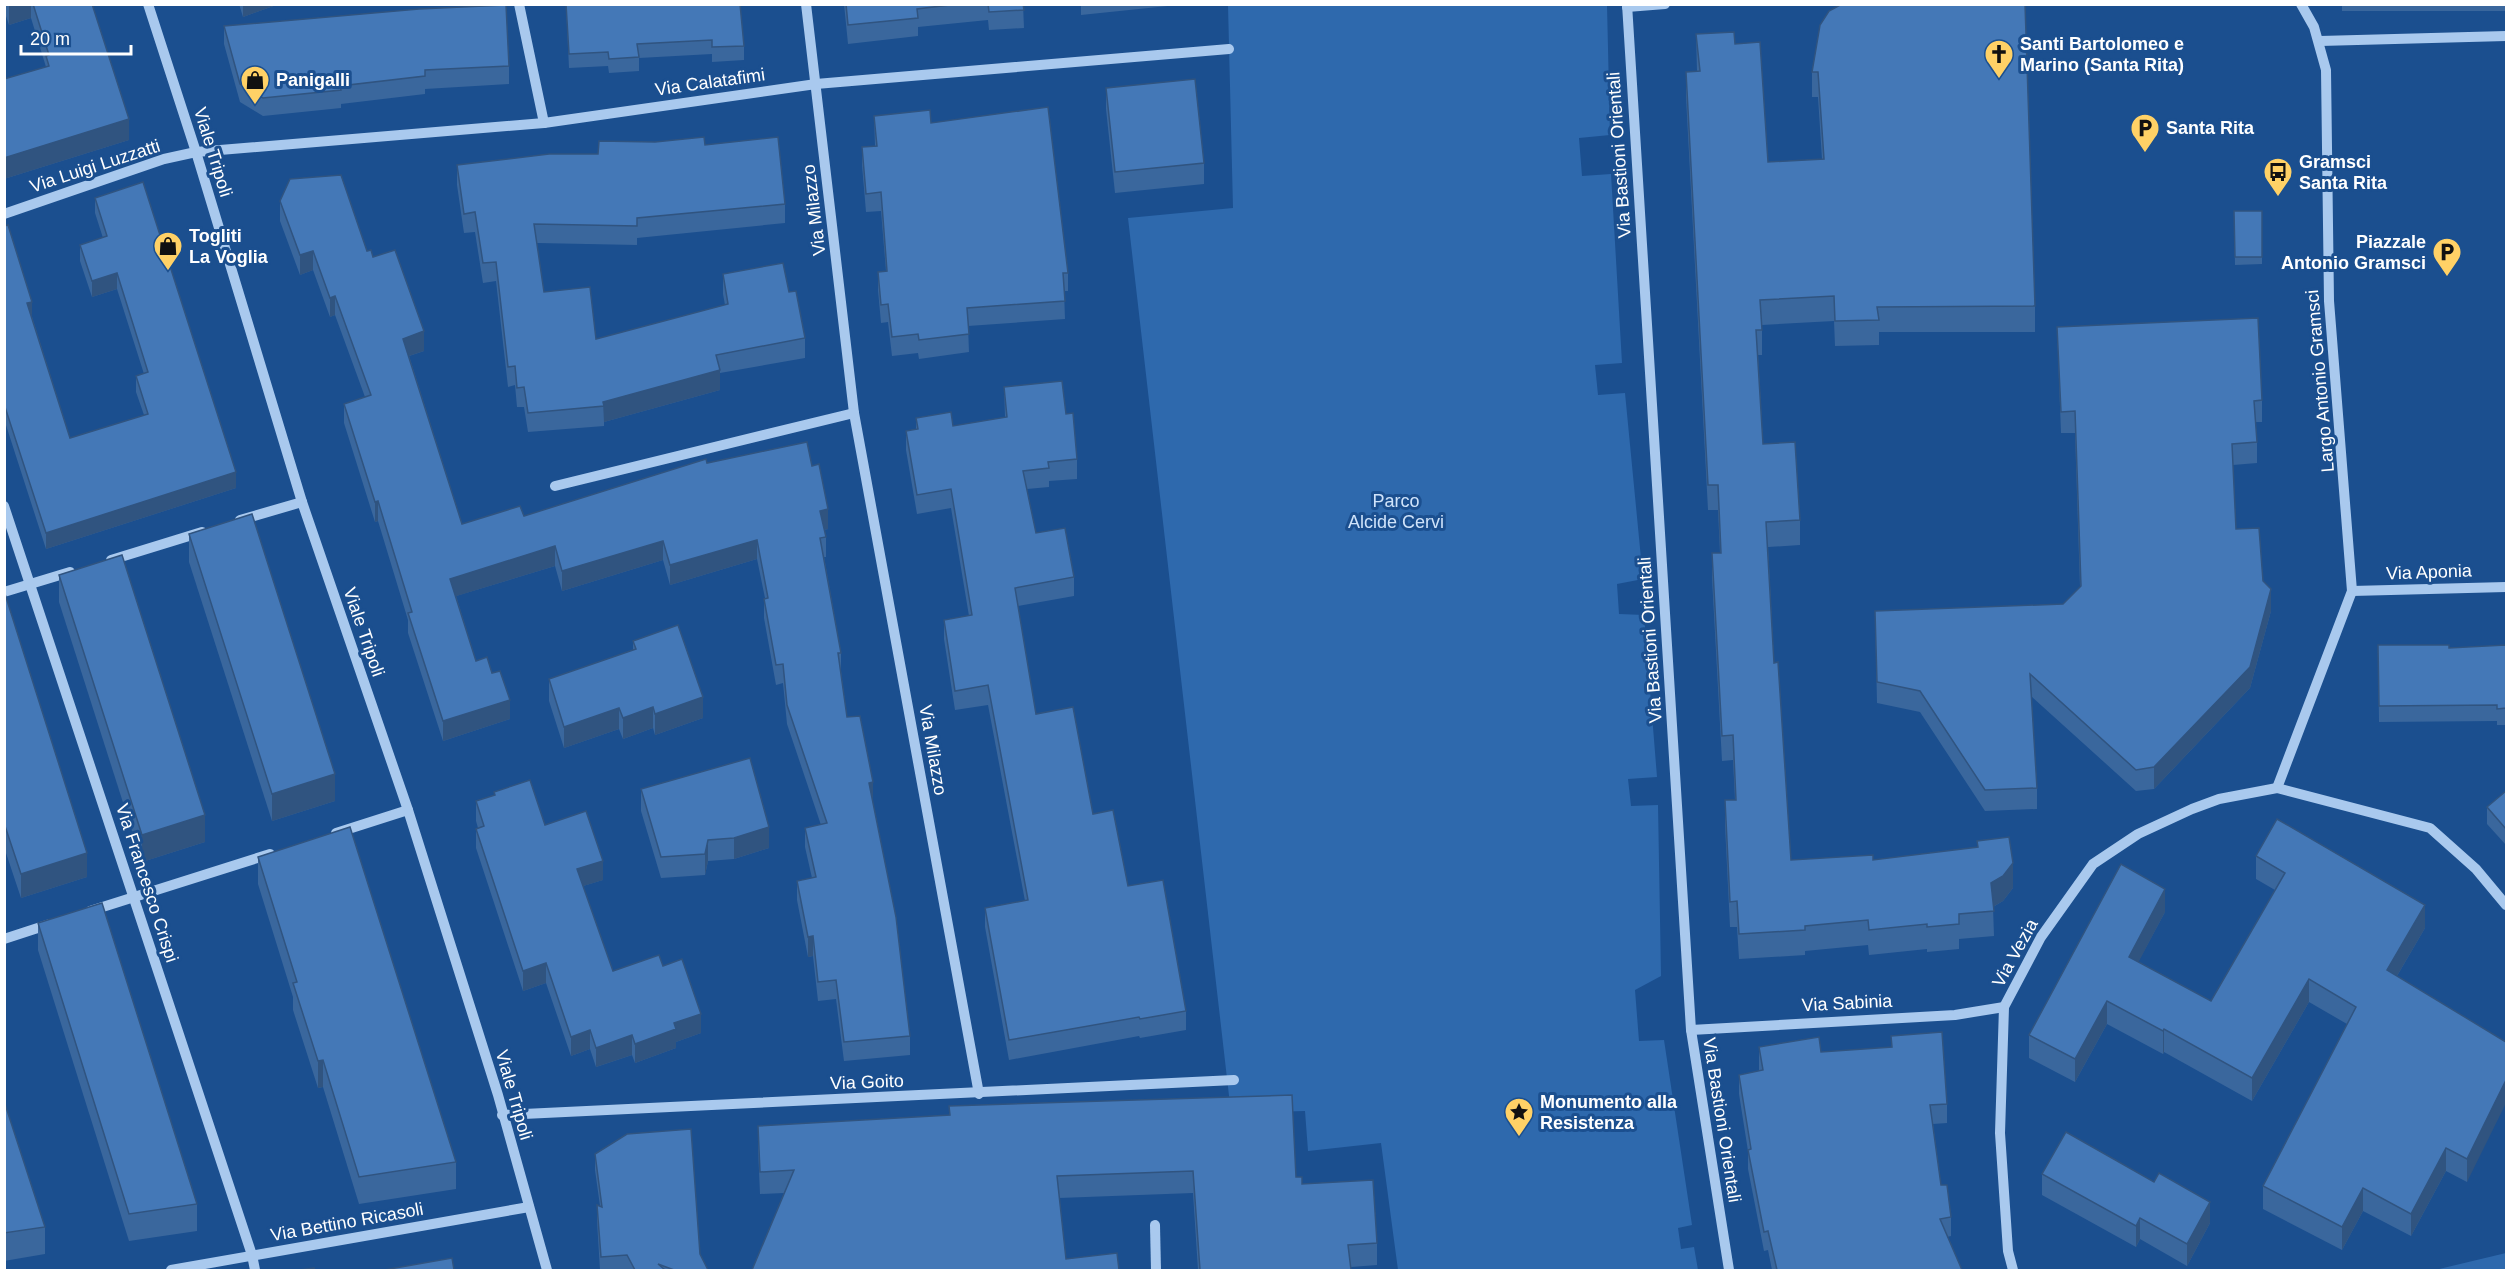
<svg xmlns="http://www.w3.org/2000/svg" width="2511" height="1275" viewBox="0 0 2511 1275" font-family="Arial,sans-serif">
<style>
.green{fill:#2e69ad}
.lines{fill:none;stroke-linecap:round;stroke-linejoin:round}
.minor{stroke:#a9c9ee;stroke-width:10}
.wall{fill:#3a679d}
.shaded-wall{fill:#305480}
.building{fill:#4478b7;stroke:#305480;stroke-width:1.5}
.labels{text-anchor:middle;dominant-baseline:central;stroke-width:6;stroke-linejoin:round;paint-order:stroke}
.poi-label{font-size:18px;font-weight:bold;fill:#fff;stroke:#1b4f8f;text-anchor:start}
.street-label{font-size:18px;fill:#fff;stroke:#1b4f8f}
.park-label{font-size:18px;fill:#cfe3fa;stroke:#1b4f8f}
</style>
<rect width="100%" height="100%" fill="#1b4f8f"/>
<g class="green">
<polygon points="1228,5 1607,5 1610,135 1579,138 1582,176 1611,174 1622,363 1595,365 1598,395 1625,393 1643,579 1617,584 1619,614 1644,615 1657,777 1628,779 1631,806 1658,805 1661,976 1635,990 1639,1041 1664,1040 1692,1225 1678,1228 1681,1249 1694,1247 1698,1270 1398,1270 1381,1143 1308,1151 1305,1111 1231,1113 1128,218 1233,208"/>
<polygon points="2506,1253 2506,1270 2435,1270"/>
</g>
<g class="lines">
<g class="minor">
<polyline points="148,4 196,152 302,502 408,810 498,1095 547,1270"/>
<polyline points="519,4 544,123"/>
<polyline points="806,4 854,413 979,1094"/>
<polyline points="1627,4 1691,1030 1729,1270"/>
<polyline points="1627,7 1665,4"/>
<polyline points="2320,41 2506,36"/>
<polyline points="4,214 164,159 196,152 544,123 816,84 1229,49"/>
<polyline points="555,486 854,413"/>
<polyline points="4,506 252,1255 255,1270"/>
<polyline points="240,520 302,502"/>
<polyline points="111,560 202,532"/>
<polyline points="2352,591 2506,587"/>
<polyline points="4,592 70,572"/>
<polyline points="2277,788 2352,591 2329,301 2326,70 2314,27 2301,4"/>
<polyline points="336,833 408,810"/>
<polyline points="90,911 270,854"/>
<polyline points="4,939 50,924"/>
<polyline points="1691,1030 1955,1015 2004,1007"/>
<polyline points="502,1115 1234,1080"/>
<polyline points="1155,1225 1156,1270"/>
<polyline points="171,1270 529,1207"/>
<polyline points="2013,1270 2008,1251 2000,1133 2004,1007 2041,937 2093,864 2138,834 2192,809 2219,799 2277,788 2430,828 2476,869 2506,905"/>
</g>
</g>
<g class="wall">
<polygon points="4,4 92,4 129,140 4,179 4,79 46,67 31,18 9,25 4,10"/>
<polygon points="239,4 279,4 243,17"/>
<polygon points="566,4 740,4 744,46 744,60 712,62 712,54 639,58 639,71 609,73 608,66 569,68"/>
<polygon points="844,4 1023,4 1024,28 989,30 988,20 918,27 918,36 848,44"/>
<polygon points="1081,4 1187,4 1081,15"/>
<polygon points="1842,4 2035,306 2035,332 1879,332 1879,345 1835,346 1834,321 1762,325 1762,355 1758,355 1763,444 1800,520 1800,545 1768,547 1774,663 1791,860 1873,860 1977,847 1977,841 2013,888 2003,901 1993,907 1994,936 1959,939 1959,949 1927,952 1927,949 1869,955 1868,945 1805,951 1805,955 1739,959 1737,927 1730,927 1725,825 1725,800 1735,800 1733,760 1722,761 1712,578 1712,553 1720,553 1718,510 1708,510 1686,97 1686,72 1697,71 1696,34 1735,44 1768,162 1822,159 1818,97 1812,97 1812,72"/>
<rect x="2342" y="4" width="164" height="7"/>
<polygon points="224,26 509,66 509,84 425,89 425,94 341,104 341,108 263,116 240,102 224,44"/>
<polygon points="1106,88 1204,163 1204,184 1115,193 1106,109"/>
<polygon points="874,116 931,123 1068,273 1068,291 1064,291 1065,319 968,326 969,352 919,359 918,353 892,356 888,322 881,323 878,290 878,272 886,271 881,211 866,212 862,165 862,147 875,146"/>
<polygon points="705,145 785,204 785,223 637,238 637,245 537,243 544,292 596,339 725,305 723,294 723,274 789,292 805,338 805,358 720,373 720,390 604,422 604,426 528,432 524,407 517,407 515,385 508,387 496,281 483,283 475,232 464,233 457,185 457,165 598,154"/>
<polygon points="95,198 236,488 46,549 4,419 4,226 32,317 70,438 144,415 136,392 136,376 144,374 117,289 92,297 80,261 80,245 103,238 95,213"/>
<polygon points="280,201 367,251 373,257 424,351 409,356 462,524 524,516 707,463 812,466 828,529 824,530 826,537 826,557 824,557 841,653 841,672 847,717 872,802 910,1036 910,1055 844,1061 836,999 818,1001 813,956 808,957 797,900 797,881 812,878 805,847 805,828 821,825 787,724 783,683 776,685 764,618 764,599 765,598 757,559 670,585 663,560 562,591 555,566 456,596 476,661 492,673 510,719 443,741 408,633 408,620 378,521 375,522 344,423 344,404 365,397 335,315 330,317 313,270 300,275 280,221"/>
<polygon points="2234,211 2262,211 2262,264 2235,265"/>
<polygon points="2057,327 2262,400 2262,422 2255,422 2257,442 2257,463 2233,465 2236,529 2263,581 2271,611 2250,688 2154,789 2136,791 2031,696 2037,788 2037,809 1985,811 1920,712 1877,703 1875,611 2063,604 2080,587 2075,433 2061,433"/>
<polygon points="1004,387 1066,414 1077,459 1077,479 1049,481 1049,487 1027,489 1036,533 1074,577 1074,596 1018,606 1036,714 1093,814 1186,1011 1186,1030 1140,1038 1139,1036 1009,1060 985,927 985,908 1025,901 988,705 955,710 944,639 944,620 969,616 951,508 917,514 906,450 906,431 916,429 916,418 953,426 1005,417"/>
<polygon points="189,534 335,801 272,821 189,562"/>
<polygon points="59,575 205,842 142,862 59,602"/>
<polygon points="5,594 87,877 21,898 4,847"/>
<polygon points="633,641 703,718 655,735 653,728 623,739 619,729 564,748 549,701 549,679 633,650"/>
<polygon points="2378,645 2449,648 2506,645 2506,725 2497,725 2497,721 2379,722"/>
<polygon points="641,789 769,848 734,859 708,861 705,875 661,878 641,811"/>
<polygon points="2506,791 2506,845 2487,824 2487,807"/>
<polygon points="494,792 545,825 603,880 583,886 613,971 663,966 701,1033 676,1042 676,1048 635,1063 632,1055 596,1067 590,1049 571,1056 546,983 523,991 476,848 476,829 478,828 476,821 476,801 494,795"/>
<polygon points="2256,856 2425,928 2397,976 2506,1042 2467,1182 2446,1171 2411,1236 2363,1211 2342,1250 2263,1209 2263,1186 2347,1024 2309,1002 2252,1101 2164,1052 2163,1054 2107,1024 2075,1082 2029,1058 2029,1035 2165,912 2138,962 2211,1001 2275,890 2256,879"/>
<polygon points="258,857 456,1162 456,1189 359,1204 323,1087 318,1088 293,1010 293,997 258,884"/>
<polygon points="38,923 197,1204 197,1231 129,1241 38,950"/>
<polygon points="1891,1036 1947,1104 1947,1123 1933,1124 1941,1185 1951,1217 1951,1236 1947,1237 1962,1270 1772,1270 1768,1250 1764,1251 1748,1169 1748,1151 1739,1094 1739,1075 1759,1071 1759,1047 1821,1052 1891,1047"/>
<polygon points="1292,1095 1296,1177 1302,1177 1302,1184 1373,1180 1377,1243 1377,1265 1351,1267 1351,1270 1198,1270 1193,1193 1059,1198 1066,1259 1117,1253 1119,1270 752,1270 784,1193 760,1194 758,1148 758,1126 949,1115 949,1106"/>
<polygon points="4,1101 45,1227 45,1254 4,1261"/>
<polygon points="595,1154 700,1254 708,1270 600,1270 597,1221 597,1205 600,1206 595,1170"/>
<polygon points="2042,1174 2210,1223 2187,1266 2140,1239 2136,1247 2042,1195"/>
</g>
<g class="shaded-wall">
<polygon points="9,4 31,4 31,18 9,25"/>
<polygon points="243,4 279,4 243,17"/>
<polygon points="129,119 129,140 4,179 4,158"/>
<polygon points="313,251 313,270 300,275 300,255"/>
<polygon points="117,273 117,289 92,297 92,281"/>
<polygon points="335,296 335,315 330,317 330,298"/>
<polygon points="32,302 32,317 27,303"/>
<polygon points="424,331 424,351 403,358 403,339"/>
<polygon points="720,370 720,390 604,422 603,402"/>
<polygon points="236,472 236,488 46,549 46,533"/>
<polygon points="378,501 378,521 375,522 375,502"/>
<polygon points="828,509 828,529 820,531 820,511"/>
<polygon points="757,540 757,559 670,585 670,565"/>
<polygon points="663,541 663,560 562,591 562,571"/>
<polygon points="555,546 555,566 450,598 450,579"/>
<polygon points="2271,589 2271,611 2250,688 2154,789 2154,767"/>
<polygon points="703,697 703,718 655,735 655,714"/>
<polygon points="510,700 510,719 443,741 443,721"/>
<polygon points="653,707 653,728 623,739 623,718"/>
<polygon points="619,708 619,729 564,748 564,727"/>
<polygon points="335,774 335,801 272,821 272,794"/>
<polygon points="873,782 873,802 869,783"/>
<polygon points="205,815 205,842 142,862 142,835"/>
<polygon points="769,827 769,848 734,859 734,838"/>
<polygon points="708,840 708,861 705,875 705,854"/>
<polygon points="87,853 87,877 21,898 21,874"/>
<polygon points="603,861 603,880 577,888 577,869"/>
<polygon points="2013,863 2013,888 2003,901 1991,908 1991,883"/>
<polygon points="2165,889 2165,912 2129,980 2129,957"/>
<polygon points="2425,905 2425,928 2387,993 2387,970"/>
<polygon points="813,936 813,956 808,957 808,937"/>
<polygon points="546,963 546,983 523,991 523,971"/>
<polygon points="2309,979 2309,1002 2252,1101 2252,1078"/>
<polygon points="2107,1001 2107,1024 2075,1082 2075,1059"/>
<polygon points="701,1014 701,1033 676,1042 676,1048 635,1063 635,1044 674,1023"/>
<polygon points="2164,1029 2164,1052 2163,1054 2163,1031"/>
<polygon points="590,1030 590,1049 571,1056 571,1037"/>
<polygon points="632,1035 632,1055 596,1067 596,1048"/>
<polygon points="323,1060 323,1087 318,1088 318,1061"/>
<polygon points="2506,1080 2506,1103 2467,1182 2467,1159"/>
<polygon points="2446,1148 2446,1171 2411,1236 2411,1214"/>
<polygon points="2363,1188 2363,1211 2342,1250 2342,1227"/>
<polygon points="2210,1202 2210,1223 2187,1266 2187,1244"/>
<polygon points="2140,1218 2140,1239 2136,1247 2136,1226"/>
</g>
<g class="building">
<polygon points="33,4 92,4 129,119 4,158 4,79 49,66 46,56 49,55"/>
<polygon points="566,4 740,4 744,46 712,47 712,40 637,44 639,57 609,59 608,52 569,54"/>
<polygon points="846,4 958,4 917,9 918,18 848,25"/>
<polygon points="988,4 1023,4 1024,10 989,12"/>
<polygon points="1842,4 2025,4 2035,306 1877,307 1879,320 1835,321 1834,296 1760,300 1762,330 1756,330 1763,444 1795,442 1800,520 1766,522 1774,663 1778,662 1791,860 1873,855 1873,860 1978,847 1977,841 2009,837 2013,863 2003,876 1991,883 1994,911 1959,914 1959,924 1927,927 1927,924 1869,930 1868,920 1805,926 1805,930 1739,934 1737,901 1730,902 1725,800 1736,800 1733,735 1722,736 1712,553 1721,553 1718,485 1708,485 1686,72 1700,71 1696,34 1734,32 1735,44 1760,42 1768,162 1824,159 1818,72 1812,72 1820,25 1829,11"/>
<polygon points="506,5 509,66 425,70 425,76 340,86 341,90 263,98 240,84 224,26 419,9"/>
<polygon points="1195,79 1204,163 1115,172 1106,88"/>
<polygon points="1048,107 1068,273 1063,273 1065,301 967,308 969,334 919,340 918,334 892,337 888,304 881,305 878,272 887,271 881,192 866,194 862,147 877,146 874,116 930,110 931,123"/>
<polygon points="704,137 705,145 778,137 785,204 637,218 637,226 534,224 544,292 590,287 596,339 728,304 723,274 783,263 789,292 796,291 805,338 716,355 720,370 603,402 604,406 528,413 524,387 517,388 515,366 508,367 496,262 483,263 475,212 464,214 457,165 549,154 598,154 599,141 655,142"/>
<polygon points="341,175 367,251 371,250 373,257 395,250 424,331 403,339 462,524 520,506 524,516 706,459 707,463 807,442 812,466 819,464 828,509 820,511 826,537 820,538 841,653 838,653 847,717 860,716 873,782 869,783 896,917 910,1036 844,1042 836,980 818,982 813,936 808,937 797,881 816,877 805,828 827,823 787,705 783,664 776,665 764,599 768,598 757,540 670,565 663,541 562,571 555,546 450,579 476,661 487,657 492,673 500,671 510,700 443,721 408,613 412,612 378,501 375,502 344,404 371,395 335,296 330,298 313,251 300,255 280,201 290,179"/>
<polygon points="143,182 236,472 46,533 4,404 4,226 8,225 32,302 27,303 70,438 148,414 136,376 148,372 117,273 92,281 80,245 107,236 95,198"/>
<polygon points="2234,211 2262,211 2262,257 2235,257"/>
<polygon points="2258,318 2262,400 2254,401 2257,442 2232,444 2236,529 2259,528 2263,581 2271,589 2250,667 2154,767 2136,770 2030,674 2037,788 1985,790 1920,691 1877,682 1875,611 2063,604 2081,586 2075,411 2061,412 2057,327"/>
<polygon points="1062,381 1066,414 1073,413 1077,459 1048,462 1049,468 1023,471 1036,533 1065,528 1074,577 1015,588 1036,714 1073,707 1093,814 1113,810 1128,886 1163,880 1186,1011 1140,1019 1139,1017 1009,1040 985,908 1028,900 988,685 955,691 944,620 972,615 951,489 917,495 906,431 918,429 916,418 951,412 953,426 1007,417 1004,387"/>
<polygon points="252,514 335,774 272,794 189,534"/>
<polygon points="122,555 205,815 142,835 59,575"/>
<polygon points="5,594 87,853 21,874 4,823"/>
<polygon points="678,625 703,697 655,714 653,707 623,718 619,708 564,727 549,679 636,649 633,641"/>
<polygon points="2378,645 2449,645 2449,648 2506,645 2506,708 2497,709 2497,705 2379,706"/>
<polygon points="750,758 769,827 734,838 708,840 705,854 661,857 641,789"/>
<polygon points="530,780 545,825 586,811 603,861 577,869 613,971 659,955 663,966 682,959 701,1014 674,1023 676,1029 635,1044 632,1035 596,1048 590,1030 571,1037 546,963 523,971 476,829 484,826 476,801 495,795 494,792"/>
<polygon points="2506,791 2506,829 2487,807"/>
<polygon points="2277,819 2425,905 2387,970 2506,1042 2506,1080 2467,1159 2446,1148 2411,1214 2363,1188 2342,1227 2263,1186 2356,1007 2309,979 2252,1078 2164,1029 2163,1031 2107,1001 2075,1059 2029,1035 2121,864 2165,889 2129,957 2211,1001 2285,873 2256,856"/>
<polygon points="350,827 456,1162 359,1177 323,1060 318,1061 293,983 297,982 258,857"/>
<polygon points="102,903 197,1204 129,1214 38,923"/>
<polygon points="1942,1032 1947,1104 1930,1105 1941,1185 1947,1185 1951,1217 1940,1219 1962,1270 1777,1270 1768,1231 1764,1232 1748,1150 1751,1149 1739,1075 1763,1070 1759,1047 1819,1037 1821,1052 1892,1047 1891,1036"/>
<polygon points="1292,1095 1296,1177 1302,1177 1302,1184 1373,1180 1377,1243 1348,1245 1351,1270 1200,1270 1193,1171 1057,1176 1066,1259 1117,1253 1119,1270 752,1270 794,1170 760,1172 758,1126 950,1115 949,1106"/>
<polygon points="4,1101 45,1227 4,1233"/>
<polygon points="691,1129 700,1254 708,1270 674,1270 658,1264 665,1270 635,1270 627,1255 601,1257 597,1205 602,1207 595,1154 627,1134"/>
<polygon points="2066,1132 2154,1182 2159,1173 2210,1202 2187,1244 2140,1218 2136,1226 2042,1174"/>
<polygon points="452,1258 454,1270 384,1270"/>
<polygon points="314,1268 315,1270 299,1270"/>
</g>
<defs>
<g id="church-pin" transform="scale(1.5)"><path d="M0 17L-7.5 6A9.5 9.5 0 1 1 7.5 6Z" fill="#ffd166" stroke="#1b4f8f"/><path d="M-1.2-6h2.4v3.5h3.3v2.4h-3.3V6h-2.4V-.1h-3.3v-2.4h3.3Z" fill="#111"/></g>
<g id="shop-pin" transform="scale(1.5)"><path d="M0 17L-7.5 6A9.5 9.5 0 1 1 7.5 6Z" fill="#ffd166" stroke="#1b4f8f"/><path d="M-5-2.5h2.3a2.7 3.5 0 0 1 5.4 0H5L5.5 6h-11ZM-1.5-2.5h3a1.5 2.3 0 0 0-3 0Z" fill="#111"/></g>
<g id="parking-pin" transform="scale(1.5)"><path d="M0 17L-7.5 6A9.5 9.5 0 1 1 7.5 6Z" fill="#ffd166" stroke="#1b4f8f"/><path d="M-3.5-5.5H1a3.5 3.5 0 0 1 0 7H-1V5.5H-3.5ZM-1-3.4V-.6H.8a1.4 1.4 0 0 0 0-2.8Z" fill="#111"/></g>
<g id="bus-pin" transform="scale(1.5)"><path d="M0 17L-7.5 6A9.5 9.5 0 1 1 7.5 6Z" fill="#ffd166" stroke="#1b4f8f"/><path d="M-5-6H5V4H4V6H2V4H-2V6H-4V4H-5ZM-3.5-4V0h7V-4ZM-3.5 1.2v1.5H-2V1.2ZM2 1.2v1.5H3.5V1.2Z" fill="#111"/></g>
<g id="sight-pin" transform="scale(1.5)"><path d="M0 17L-7.5 6A9.5 9.5 0 1 1 7.5 6Z" fill="#ffd166" stroke="#1b4f8f"/><path d="M0-6L1.8-2.2L6-1.7L2.9 1.2L3.7 5.4L0 3.3L-3.7 5.4L-2.9 1.2L-6-1.7L-1.8-2.2Z" fill="#111"/></g>
</defs>
<g fill-rule="evenodd">
<use href="#church-pin" x="1999" y="54"/>
<use href="#shop-pin" x="255" y="80"/>
<use href="#parking-pin" x="2145" y="128"/>
<use href="#bus-pin" x="2278" y="172"/>
<use href="#shop-pin" x="168" y="246"/>
<use href="#parking-pin" x="2447" y="252"/>
<use href="#sight-pin" x="1519" y="1112"/>
</g>
<g class="labels">
<g class="poi-label">
<text x="2020" y="44">Santi Bartolomeo e<tspan x="2020" dy="21">Marino (Santa Rita)</tspan></text>
<text x="276" y="80">Panigalli</text>
<text x="2166" y="128">Santa Rita</text>
<text x="2299" y="162">Gramsci<tspan x="2299" dy="21">Santa Rita</tspan></text>
<text x="189" y="236">Togliti<tspan x="189" dy="21">La Voglia</tspan></text>
<text x="2426" y="242" text-anchor="end">Piazzale<tspan x="2426" dy="21">Antonio Gramsci</tspan></text>
<text x="1540" y="1102">Monumento alla<tspan x="1540" dy="21">Resistenza</tspan></text>
</g>
<g class="street-label">
<text transform="translate(710 82) rotate(-8)">Via Calatafimi</text>
<text transform="translate(213 152) rotate(73)">Viale Tripoli</text>
<text transform="translate(1619 155) rotate(-94)">Via Bastioni Orientali</text>
<text transform="translate(95 166) rotate(-18)">Via Luigi Luzzatti</text>
<text transform="translate(814 210) rotate(-97)">Via Milazzo</text>
<text transform="translate(2320 381) rotate(-95)">Largo Antonio Gramsci</text>
<text transform="translate(2429 572) rotate(-2)">Via Aponia</text>
<text transform="translate(364 632) rotate(71)">Viale Tripoli</text>
<text transform="translate(1650 640) rotate(-94)">Via Bastioni Orientali</text>
<text transform="translate(933 750) rotate(80)">Via Milazzo</text>
<text transform="translate(147 883) rotate(72)">Via Francesco Crispi</text>
<text transform="translate(2015 953) rotate(-61)">Via Vezia</text>
<text transform="translate(1847 1003) rotate(-3)">Via Sabinia</text>
<text transform="translate(867 1082) rotate(-2)">Via Goito</text>
<text transform="translate(514 1095) rotate(74)">Viale Tripoli</text>
<text transform="translate(1722 1120) rotate(81)">Via Bastioni Orientali</text>
<text transform="translate(347 1222) rotate(-10)">Via Bettino Ricasoli</text>
</g>
<g class="park-label">
<text x="1396" y="501">Parco<tspan x="1396" dy="21">Alcide Cervi</tspan></text>
</g>
</g>
<rect width="2511" height="1275" fill="none" stroke="#ffffff" stroke-width="12"/>
<path d="M21 45v9h110v-9" fill="none" stroke="#ffffff" stroke-width="3"/>
<text x="30" y="45" font-size="18" fill="#ffffff" stroke="#1b4f8f" stroke-width="4.5" paint-order="stroke">20 m</text>
</svg>
